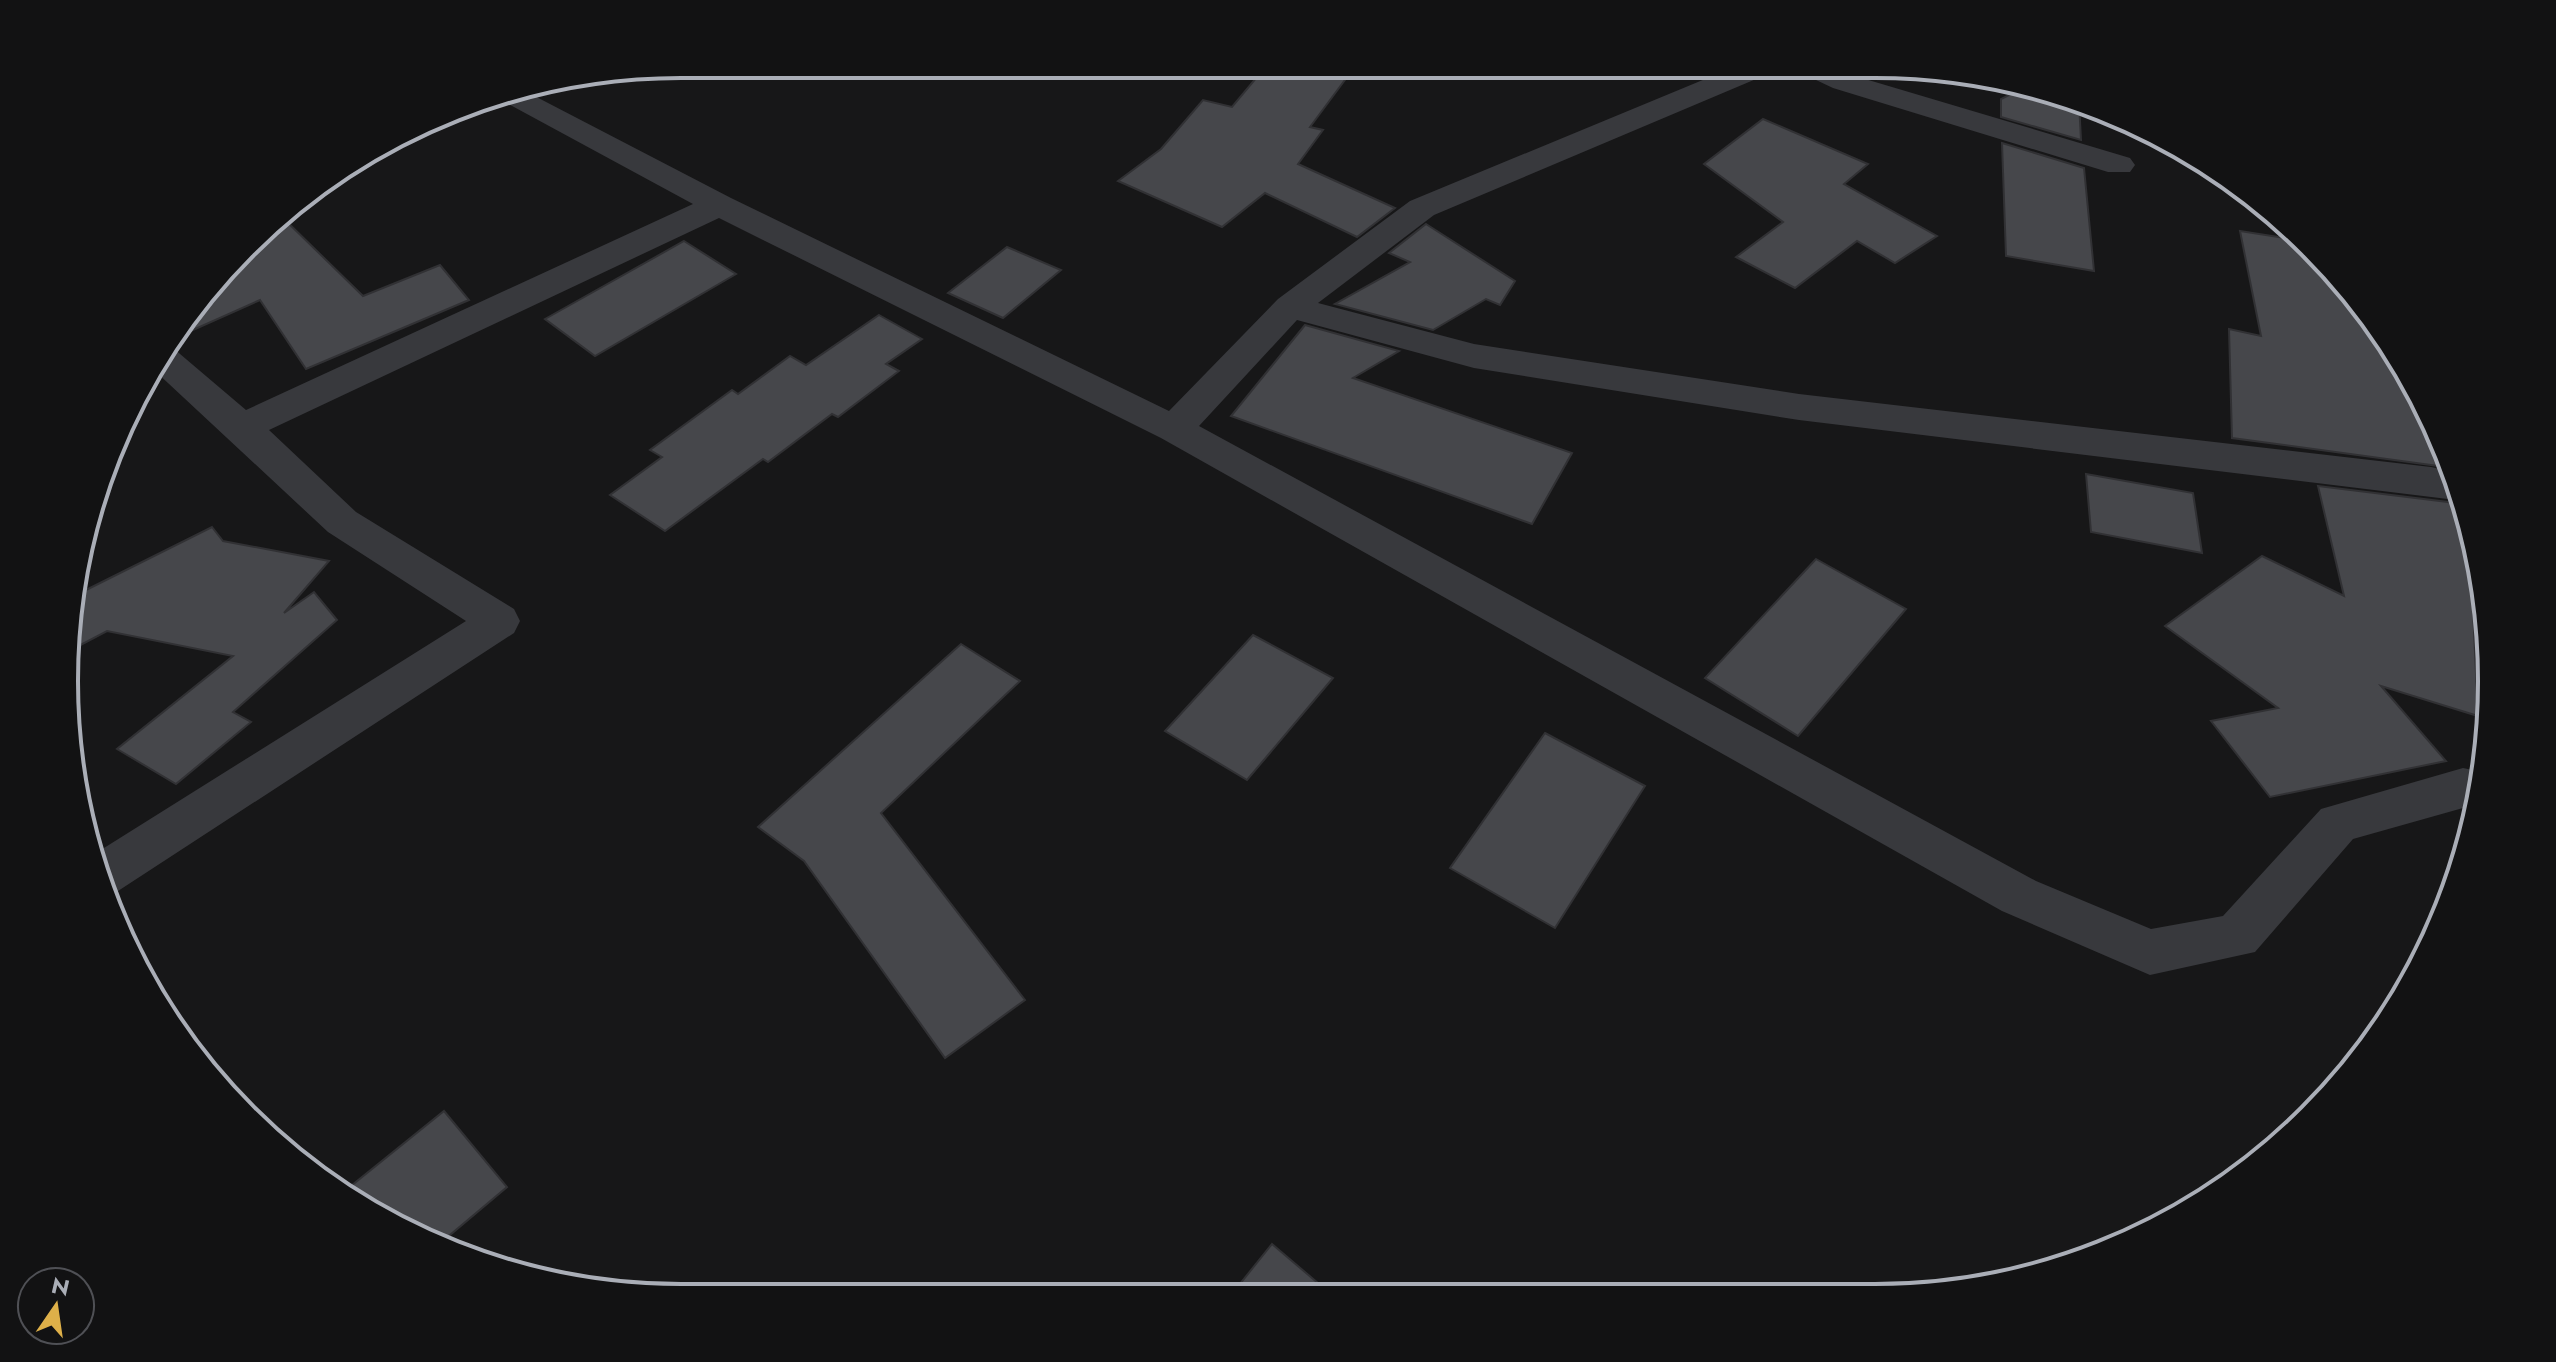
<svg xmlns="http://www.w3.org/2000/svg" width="2556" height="1362" viewBox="0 0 2556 1362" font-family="Jost,sans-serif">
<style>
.building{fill:#46474b;stroke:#313134;stroke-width:2}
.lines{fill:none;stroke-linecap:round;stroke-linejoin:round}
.street{fill:#38393d;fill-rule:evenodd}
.rim{fill:none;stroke:#aaaeb7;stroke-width:4}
</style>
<rect width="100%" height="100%" fill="#171718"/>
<g class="building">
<polygon points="1267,65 1356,65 1310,127 1323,130 1298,164 1395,208 1357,237 1265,193 1222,227 1118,181 1161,149 1203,100 1232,107"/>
<polygon points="2031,84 2079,102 2081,140 2001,117 2001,99"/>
<polygon points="1763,119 1868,164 1844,184 1937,236 1895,263 1857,241 1795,288 1736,257 1783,222 1704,164"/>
<polygon points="2002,143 2084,168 2094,271 2006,256"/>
<polygon points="282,217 363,296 440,265 469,300 306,369 260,300 166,342"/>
<polygon points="1426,224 1515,281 1500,305 1486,299 1433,330 1335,304 1410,262 1389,253"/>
<polygon points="2240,231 2304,241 2339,275 2410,373 2453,468 2232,438 2229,329 2261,336"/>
<polygon points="684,241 736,274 595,356 545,319"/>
<polygon points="1007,247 1061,270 1003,318 948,293"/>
<polygon points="879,315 922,339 886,364 899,371 838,417 832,414 768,462 763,459 665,531 610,495 662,457 650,450 732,390 738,394 790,356 806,365"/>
<polygon points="1305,325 1399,351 1353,378 1572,453 1532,524 1231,416"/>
<polygon points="2086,474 2193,493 2202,553 2091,532"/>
<polygon points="2318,486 2464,504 2469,523 2478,716 2381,686 2446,761 2270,797 2211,721 2278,708 2165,626 2262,556 2344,596"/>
<polygon points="212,527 223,541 329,561 284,613 314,592 337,620 233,712 251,722 176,784 117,749 233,656 107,631 73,649 78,594"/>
<polygon points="1816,559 1906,609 1798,736 1705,678"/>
<polygon points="1253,635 1333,678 1247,780 1165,731"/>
<polygon points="961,644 1020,681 881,813 1025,1000 945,1058 804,861 758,827"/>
<polygon points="1545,733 1645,786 1555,928 1450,868"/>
<polygon points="444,1111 507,1187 438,1245 408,1234 346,1190"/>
<polygon points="1272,1244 1332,1295 1231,1295"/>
</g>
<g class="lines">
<g class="street">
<polygon points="1739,65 1780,65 1775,71 1434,215 1318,303 1474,344 1799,394 2431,467 2455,472 2464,501 1799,420 1474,368 1297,320 1199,426 2036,881 2151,929 2223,916 2321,809 2463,768 2482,772 2476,809 2463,808 2353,839 2255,952 2150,975 2002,911 1161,438 719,218 269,430 356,512 514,609 520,621 514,633 118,891 106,896 96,853 466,621 328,532 154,370 165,345 173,348 246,410 693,204 492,95 523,90 731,198 1169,411 1278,299 1410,201"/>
<polygon points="1792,65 1832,65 1855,76 2130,158 2135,165 2130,172 2108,172 1833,88 1797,71"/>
</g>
</g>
<path d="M0 0H2556V1362H0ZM681 78H1875A603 603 0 0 1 2478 681V681A603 603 0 0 1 1875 1284H681A603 603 0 0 1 78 681V681A603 603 0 0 1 681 78Z" fill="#121213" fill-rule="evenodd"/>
<path class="rim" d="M681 78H1875A603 603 0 0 1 2478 681V681A603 603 0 0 1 1875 1284H681A603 603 0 0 1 78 681V681A603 603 0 0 1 681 78Z"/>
<g transform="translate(56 1306) rotate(13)"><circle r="38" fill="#121213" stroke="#4f5055" stroke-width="2"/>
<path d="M0-6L14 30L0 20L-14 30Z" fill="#deb049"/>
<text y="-12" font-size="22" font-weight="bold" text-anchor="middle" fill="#aaaeb7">N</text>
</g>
</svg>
